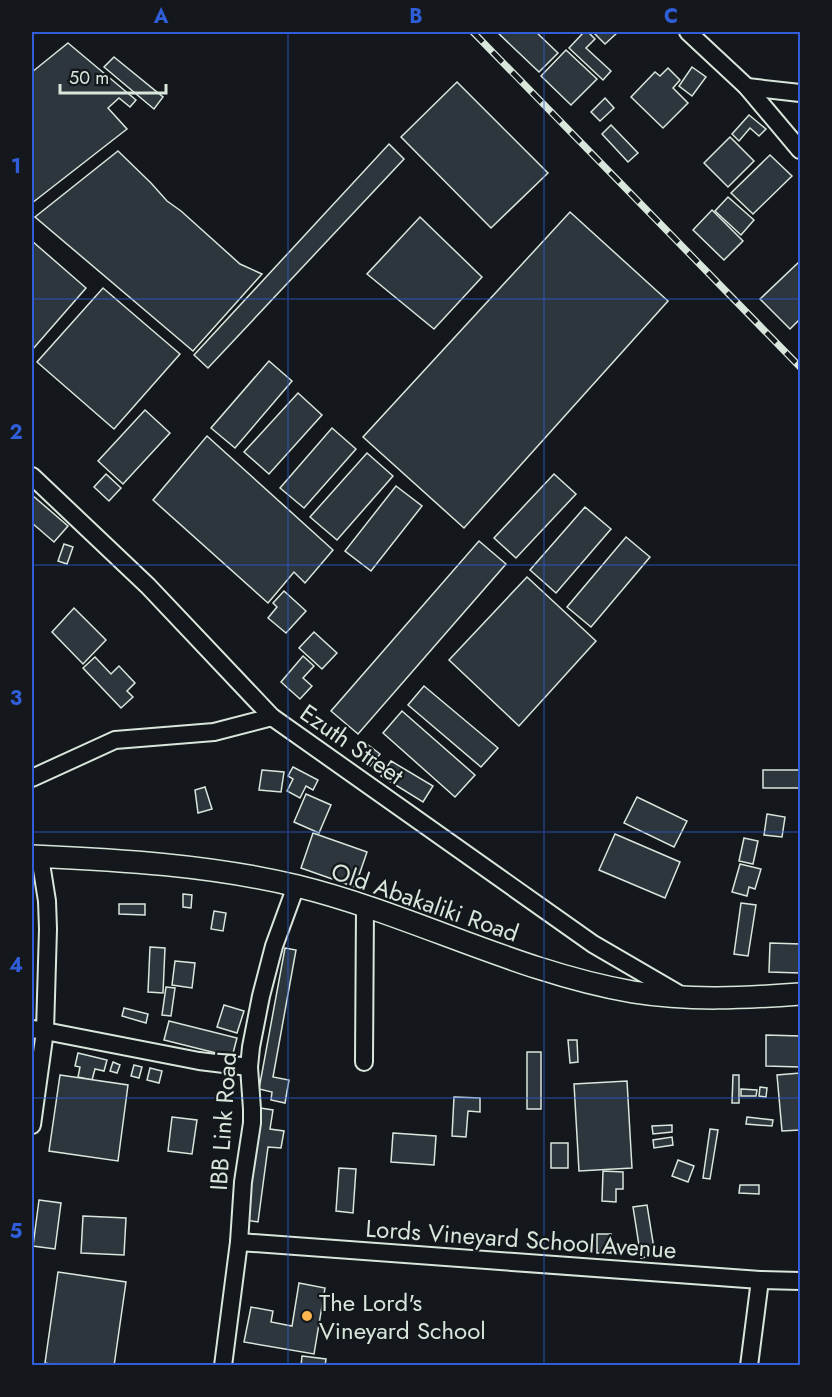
<svg xmlns="http://www.w3.org/2000/svg" width="832" height="1397" viewBox="0 0 832 1397" font-family="Jost,sans-serif">
<style>
.building{fill:#2c363c;stroke:#d8e6dc;stroke-width:1.5}
.lines{fill:none;stroke-linecap:round;stroke-linejoin:round}
.minor-casing{stroke:#d8e6dc;stroke-width:20}
.major-casing{stroke:#d8e6dc;stroke-width:24}
.minor{stroke:#14181c;stroke-width:16}
.major{stroke:#14181c;stroke-width:21}
.rail-casing{stroke:#d8e6dc;stroke-width:7}
.rail{stroke:#14181c;stroke-width:4.5;stroke-dasharray:14;stroke-linecap:butt}
.grid{fill:none;stroke:#305dd8;stroke-width:1.5;stroke-opacity:0.55}
.poi-dot{fill:#ffb74d;stroke:#14181c;stroke-width:2}
.labels{text-anchor:middle;dominant-baseline:central;stroke-width:4.5;stroke-linejoin:round;paint-order:stroke}
.street-label{font-size:24px;fill:#d8e6dc;stroke:#14181c}
.poi-label{font-size:24px;fill:#d8e6dc;stroke:#14181c;text-anchor:start}
.neatline{fill:none;stroke:#305dd8;stroke-width:2}
.grid-label{font-size:20px;text-anchor:middle;font-weight:bold;fill:#305dd8}
</style>
<rect width="100%" height="100%" fill="#14181c"/>
<g class="building">
<polygon points="497,32 536,32 558,53 539,72"/>
<polygon points="584,32 588,32 595,39 586,48 611,71 603,80 569,48"/>
<polygon points="593,32 618,32 605,44"/>
<polygon points="68,43 136,100 130,107 119,98 108,108 127,129 32,203 32,72"/>
<polygon points="566,50 597,79 571,105 541,76"/>
<polygon points="114,57 163,97 154,109 104,67"/>
<polygon points="692,67 706,77 692,96 679,86"/>
<polygon points="668,68 680,80 673,88 688,103 663,128 631,97 655,72 660,76"/>
<polygon points="457,82 548,173 491,228 401,137"/>
<polygon points="605,98 614,108 600,121 591,112"/>
<polygon points="749,115 766,129 759,136 750,128 739,141 732,134"/>
<polygon points="611,125 638,153 628,162 602,134"/>
<polygon points="730,137 754,161 728,187 704,163"/>
<polygon points="389,144 404,159 208,368 194,355"/>
<polygon points="118,151 151,183 167,201 181,211 240,264 262,274 193,351 35,217"/>
<polygon points="770,155 792,176 753,214 731,193"/>
<polygon points="728,197 754,220 741,235 715,211"/>
<polygon points="712,210 743,241 724,260 693,230"/>
<polygon points="570,212 668,301 464,528 363,437"/>
<polygon points="420,217 482,277 434,329 367,274"/>
<polygon points="32,241 86,288 32,350"/>
<polygon points="800,261 800,319 790,329 760,299"/>
<polygon points="103,288 180,354 114,429 37,362"/>
<polygon points="269,361 292,381 235,448 211,428"/>
<polygon points="298,393 322,415 269,474 244,452"/>
<polygon points="145,410 170,433 123,484 98,461"/>
<polygon points="332,428 356,449 304,508 280,488"/>
<polygon points="207,436 333,550 305,583 294,572 268,603 153,500"/>
<polygon points="367,453 393,476 337,540 310,517"/>
<polygon points="106,474 121,488 109,501 94,487"/>
<polygon points="554,474 576,494 516,558 494,538"/>
<polygon points="396,486 422,506 371,571 345,551"/>
<polygon points="32,495 68,526 54,542 32,523"/>
<polygon points="585,507 611,529 556,593 530,570"/>
<polygon points="626,537 650,557 591,627 567,607"/>
<polygon points="479,541 506,564 358,734 331,711"/>
<polygon points="64,544 73,547 67,564 58,561"/>
<polygon points="527,577 596,641 519,726 449,660"/>
<polygon points="284,591 306,611 286,633 268,618 277,607 273,603"/>
<polygon points="74,608 106,640 83,664 52,632"/>
<polygon points="314,632 337,653 322,669 299,648"/>
<polygon points="303,656 314,666 303,678 312,686 300,699 281,682"/>
<polygon points="95,657 111,674 119,666 135,683 127,691 133,697 121,708 83,668"/>
<polygon points="424,686 498,748 481,767 408,705"/>
<polygon points="402,711 475,775 455,797 383,733"/>
<polygon points="367,744 380,754 370,766 358,755"/>
<polygon points="391,761 433,786 423,802 381,776"/>
<polygon points="293,767 318,780 313,790 306,786 300,798 287,791 293,779 288,776"/>
<polygon points="262,770 284,772 281,792 259,790"/>
<rect x="763" y="770" width="37" height="18"/>
<polygon points="205,787 212,809 198,813 195,790"/>
<polygon points="306,794 331,805 319,833 294,822"/>
<polygon points="637,797 687,821 674,847 624,823"/>
<polygon points="767,814 785,817 782,837 764,835"/>
<polygon points="313,833 367,852 355,887 301,868"/>
<polygon points="615,834 680,862 665,898 599,870"/>
<polygon points="744,838 758,841 753,864 739,861"/>
<polygon points="740,864 761,869 755,889 749,887 747,896 732,892"/>
<polygon points="183,894 192,895 191,908 183,907"/>
<polygon points="741,903 756,905 748,956 734,954"/>
<polygon points="119,904 145,904 145,915 119,914"/>
<polygon points="214,911 226,913 223,931 211,929"/>
<polygon points="770,943 800,944 800,973 769,972"/>
<polygon points="150,947 165,948 163,993 148,992"/>
<polygon points="285,948 296,950 273,1077 289,1080 285,1103 271,1100 272,1092 259,1089"/>
<polygon points="175,961 195,963 192,988 172,985"/>
<polygon points="166,987 175,988 171,1016 162,1015"/>
<polygon points="224,1005 244,1011 237,1033 217,1027"/>
<polygon points="124,1008 148,1014 146,1023 122,1016"/>
<polygon points="169,1021 237,1038 232,1057 164,1040"/>
<polygon points="766,1035 800,1036 800,1067 766,1066"/>
<polygon points="568,1040 577,1040 578,1062 570,1063"/>
<rect x="527" y="1052" width="14" height="57"/>
<polygon points="78,1053 107,1060 104,1071 95,1069 92,1080 78,1077 80,1067 75,1066"/>
<polygon points="113,1062 120,1065 117,1073 110,1071"/>
<polygon points="134,1065 142,1067 139,1078 131,1076"/>
<polygon points="150,1068 162,1071 159,1083 147,1080"/>
<polygon points="800,1073 800,1130 782,1131 777,1075"/>
<polygon points="60,1075 128,1085 118,1161 49,1151"/>
<polygon points="733,1075 739,1075 739,1103 732,1103"/>
<polygon points="627,1081 632,1168 579,1171 574,1084"/>
<polygon points="760,1087 767,1088 766,1097 759,1096"/>
<polygon points="741,1089 757,1090 756,1096 741,1096"/>
<polygon points="454,1097 480,1098 480,1112 468,1111 466,1137 452,1136"/>
<polygon points="260,1108 273,1110 270,1129 284,1131 281,1148 268,1147 258,1222 246,1220"/>
<polygon points="172,1117 197,1120 192,1154 168,1151"/>
<polygon points="747,1117 773,1120 772,1126 746,1124"/>
<polygon points="672,1125 672,1132 653,1134 652,1126"/>
<polygon points="710,1129 718,1130 710,1179 703,1178"/>
<polygon points="393,1133 436,1136 434,1165 391,1162"/>
<polygon points="672,1137 673,1145 654,1148 653,1140"/>
<rect x="551" y="1143" width="17" height="25"/>
<polygon points="678,1160 694,1166 688,1182 672,1176"/>
<polygon points="339,1168 356,1169 353,1213 336,1211"/>
<polygon points="603,1171 623,1172 623,1189 616,1189 616,1202 602,1201"/>
<polygon points="740,1185 759,1185 759,1194 739,1193"/>
<polygon points="39,1200 61,1203 55,1249 33,1246"/>
<polygon points="647,1205 655,1255 641,1258 633,1207"/>
<polygon points="83,1216 126,1218 124,1255 81,1253"/>
<rect x="597" y="1234" width="14" height="19"/>
<polygon points="58,1272 126,1282 114,1366 60,1366 45,1363"/>
<polygon points="299,1283 325,1288 314,1354 244,1342 251,1307 273,1311 271,1322 292,1326"/>
<polygon points="302,1356 326,1359 325,1366 301,1366"/>
</g>
<g class="lines">
<g class="minor-casing">
<g id="minor">
<polyline points="688,32 747,87 800,150"/>
<polyline points="747,87 800,93"/>
<polyline points="32,476 148,586 272,717 593,944 684,997"/>
<polyline points="32,778 115,740 214,732 272,717"/>
<polyline points="40,857 47,901 48,929 45,1031 199,1061 249,1067"/>
<polyline points="32,1029 45,1031 32,1125"/>
<polyline points="364,1062 365,907"/>
<polyline points="239,1242 760,1280 800,1281"/>
<polyline points="223,1366 239,1242 243,1182 252,1123 252,1109 249,1067 251,1047 261,996 274,946 296,886"/>
<polyline points="749,1366 760,1280"/>
</g>
</g>
<g class="major-casing">
<path id="major" d="M32,856C120,860 210,865 297,886C411,914 517,972 633,992C689,1001 745,998 800,994"/>
</g>
<use href="#minor" class="minor"/>
<use href="#major" class="major"/>
<g class="rail-casing">
<polyline id="rail" points="473,32 800,367"/>
</g>
<use href="#rail" class="rail"/>
</g>
<path class="grid" d="M288,32V1366M544,32V1366M32,299H800M32,565H800M32,832H800M32,1098H800"/>
<circle class="poi-dot" cx="307" cy="1316" r="6"/>
<g class="labels">
<g class="street-label">
<text transform="translate(352 744) rotate(35)">Ezuth Street</text>
<text transform="translate(425 902) rotate(19)">Old Abakaliki Road</text>
<text transform="translate(223 1121) rotate(-86)">IBB Link Road</text>
<text transform="translate(521 1239) rotate(4)">Lords Vineyard School Avenue</text>
</g>
<g class="poi-label">
<text x="319" y="1302">The Lord's<tspan x="319" dy="28">Vineyard School</tspan></text>
</g>
</g>
<rect width="832" height="1397" fill="none" stroke="#14181c" stroke-width="66"/>
<path d="M60 84v9h106v-9" fill="none" stroke="#d8e6dc" stroke-width="3"/>
<text x="69" y="84" font-size="18" fill="#d8e6dc" stroke="#14181c" stroke-width="4.5" paint-order="stroke">50 m</text>
<rect x="33" y="33" width="766" height="1331" class="neatline"/>
<g class="grid-label">
<text x="161" y="23">A</text>
<text x="416" y="23">B</text>
<text x="671" y="23">C</text>
<text x="16" y="173">1</text>
<text x="16" y="439">2</text>
<text x="16" y="705">3</text>
<text x="16" y="972">4</text>
<text x="16" y="1238">5</text>
</g>
</svg>
